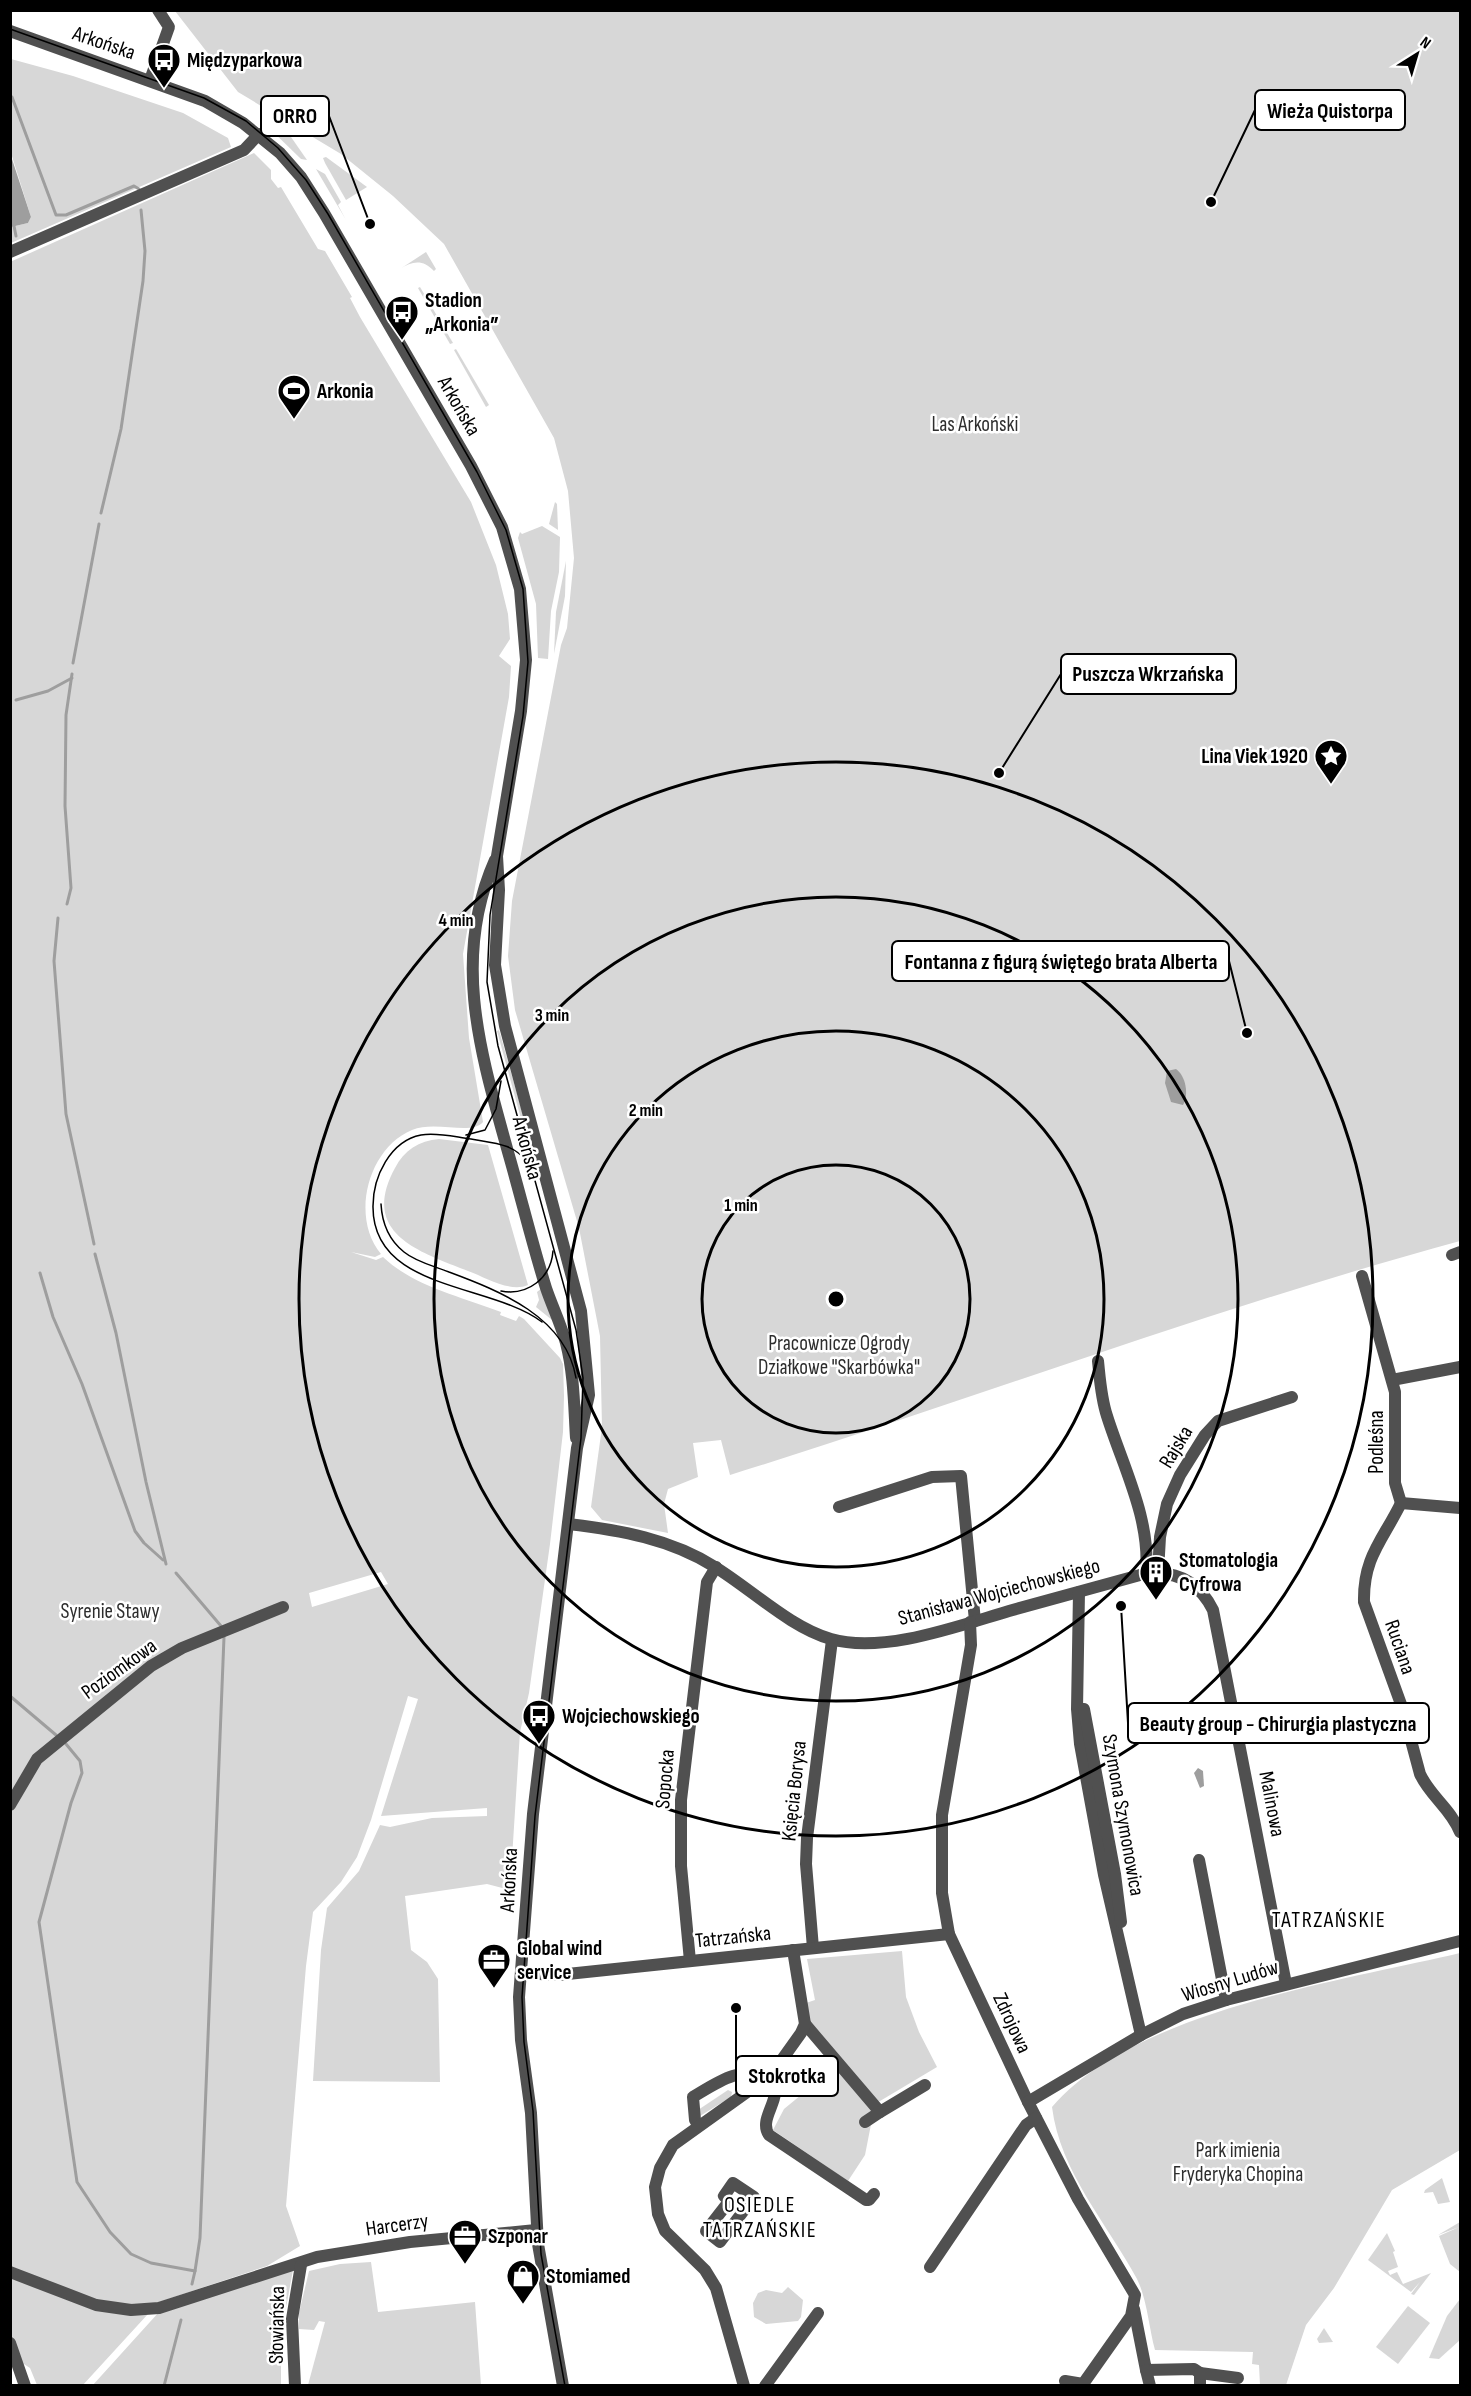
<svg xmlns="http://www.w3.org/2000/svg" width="1471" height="2396" viewBox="0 0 1471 2396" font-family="'Sofia Sans Condensed',sans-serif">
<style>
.green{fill:#d7d7d7;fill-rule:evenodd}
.water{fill:#9e9e9e}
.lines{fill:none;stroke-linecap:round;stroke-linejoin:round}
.stream{stroke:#9e9e9e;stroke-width:3}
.minor{stroke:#505050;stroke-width:12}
.tram{stroke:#000;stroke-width:1.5}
.ring{fill:none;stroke:#000;stroke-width:3}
.labels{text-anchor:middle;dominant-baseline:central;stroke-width:5;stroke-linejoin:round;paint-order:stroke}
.street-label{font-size:21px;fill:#000;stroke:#fff}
.poi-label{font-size:21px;font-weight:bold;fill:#000;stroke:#fff;text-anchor:start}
.park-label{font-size:21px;fill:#2e2e2e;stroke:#fff}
.neighbourhood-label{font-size:22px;letter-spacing:1.5px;fill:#000;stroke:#fff}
.centre{fill:#000;stroke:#fff;stroke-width:3}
.ring-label{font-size:18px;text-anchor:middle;font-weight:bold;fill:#000;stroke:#fff;stroke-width:5;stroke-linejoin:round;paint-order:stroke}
.leader{fill:none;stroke:#000;stroke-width:2}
.callout-dot{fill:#000;stroke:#fff;stroke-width:2}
.callout{fill:#fff;stroke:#000;stroke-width:2}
.callout-label{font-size:22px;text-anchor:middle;font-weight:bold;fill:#000}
</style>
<rect width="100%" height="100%" fill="#fff"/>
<g class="green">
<path d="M175,11H1460V1241C1214,1308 974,1399 730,1475L721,1440L693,1443L698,1477L668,1489L664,1504L668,1533L602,1520L591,1507L602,1427L600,1336L579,1228L515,1010L508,956L512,901L561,645L567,628L574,558L568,491L554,438L444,244L393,196L341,154L238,92Z"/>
<polygon points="11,59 73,76 183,113 228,138 231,147 11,243 11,227 28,223 31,217 11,153"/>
<polygon points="264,119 291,137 307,160 301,159 264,123"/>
<path d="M254,153L271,170V179L278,188L281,187L318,249L325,251L352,297L350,298L360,317L471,502L496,565L508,614L510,639L499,656L511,666L509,697L463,954L469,1038L483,1122C471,1136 436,1120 412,1130C368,1148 350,1217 381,1254L375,1257L351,1252L376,1260L383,1257C413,1286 462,1297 501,1312L500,1315L516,1321L519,1316L524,1319L560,1358L563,1364L564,1396L563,1432L550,1544L529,1693L520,1732L510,1890L487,1884L405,1896L411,1950L427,1962L438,1979L440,2082L313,2081L321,1950L327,1908L359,1871L380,1825L390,1827L432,1818L487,1816V1808L381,1816L418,1699L408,1696L371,1820L357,1857L341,1882L313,1912L306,1966L286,2206L300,2246L267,2266L159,2302L82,2386L37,2385L30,2368L10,2355V262ZM381,1572L388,1584L312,1607L309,1593Z"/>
<polygon points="326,157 367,187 346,200 325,163 323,158"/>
<polygon points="316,169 325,174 341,202 338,205 346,220"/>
<path d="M426,252L436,269L434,271C423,259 412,261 400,269Z"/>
<polygon points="420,287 453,343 450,344 418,288"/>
<polygon points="456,349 489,405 486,407 454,350"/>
<polygon points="555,502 557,504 558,530 549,524"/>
<polygon points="542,526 560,537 559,572 551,611 548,659 538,658 536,604 518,538 520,532 522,534"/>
<polygon points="566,561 565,596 554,654 556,612"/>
<polygon points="499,1030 529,1136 526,1137 497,1031"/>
<path d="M439,1139L488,1145L528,1285C510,1293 485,1277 468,1271C420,1252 359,1234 395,1168C404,1150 419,1141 439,1139Z"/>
<polygon points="542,1288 552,1320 536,1307 539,1300 537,1292"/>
<polygon points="902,1951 906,1997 919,2032 937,2067 875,2104 865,2155 848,2181 773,2130 784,2109 840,2063 807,2022 806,2003 815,2000 807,1959"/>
<path d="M1460,1953V2150L1392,2190L1334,2288L1306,2325L1286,2385H1260L1259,2365L1252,2364L1253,2352L1155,2350C1149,2328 1147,2299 1137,2279C1107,2223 1060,2172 1052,2107C1136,2010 1338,1982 1460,1953Z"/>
<polygon points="728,2090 732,2092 731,2097 700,2116 698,2110"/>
<polygon points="1442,2178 1450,2202 1438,2204 1433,2192 1424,2193 1425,2190"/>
<polygon points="1460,2222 1460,2272 1450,2264 1439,2236 1459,2227 1438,2235"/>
<polygon points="1387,2233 1395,2251 1393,2252 1398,2267 1388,2271 1390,2275 1397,2272 1403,2284 1431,2273 1414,2295 1411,2294 1420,2282 1411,2292 1368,2260"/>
<polygon points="371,2262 378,2312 475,2302 481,2385 308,2385 325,2322 319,2321 314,2330 299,2329 299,2313 309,2271 340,2264"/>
<polygon points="293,2270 281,2335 281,2385 92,2386 159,2312"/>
<polygon points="788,2287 803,2300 801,2317 798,2321 766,2324 754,2317 753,2303 758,2293 766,2290 782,2293"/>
<polygon points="1460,2299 1460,2340 1439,2359 1429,2358 1447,2316"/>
<polygon points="1408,2306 1430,2323 1398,2364 1376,2347"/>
<polygon points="1324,2328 1333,2342 1319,2343 1317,2339"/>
</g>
<g class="water">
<polygon points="10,153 31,217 28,223 11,227"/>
<path d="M1176,1069C1186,1076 1189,1095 1183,1105L1171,1102L1165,1083L1167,1071Z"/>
<polygon points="1198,1768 1203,1771 1204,1786 1200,1788 1194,1773"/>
</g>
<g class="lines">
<g class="stream">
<polyline points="12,97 56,215 66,215 134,186 139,189"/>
<polyline points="14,226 16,236"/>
<polyline points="101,513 121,429 143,281 145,251 141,210"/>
<polyline points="73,663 99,524"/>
<polyline points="16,700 48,691 72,678"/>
<polyline points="67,904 71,888 65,806 66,715 72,674"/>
<polyline points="58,918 54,961 66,1114 94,1244"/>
<polyline points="95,1254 116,1333 146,1482 166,1564"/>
<polyline points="40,1273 53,1317 82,1384 135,1531 144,1543 163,1560"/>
<polyline points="176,1573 221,1626"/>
<polyline points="10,1696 56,1735"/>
<polyline points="66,1744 80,1761 82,1773 71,1803 39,1922 77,2182 110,2232 131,2254 151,2263 195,2271 192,2284"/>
<polyline points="195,2271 200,2238 224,1637"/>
<polyline points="164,2386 181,2320"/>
</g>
<g class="minor">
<polyline points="10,31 205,101 243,123 280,153 301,177 324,213 471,466 502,527 520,589 526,660 521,711 497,856 499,890 495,965 505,1026 581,1311 589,1395 577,1448 533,1814 519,1997 521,2040 531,2113 538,2244 563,2386"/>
<polyline points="150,80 169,27 158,10"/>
<polyline points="10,252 244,150 259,134"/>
<path d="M495,860C451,959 481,1054 508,1152C521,1197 532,1243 546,1288C552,1306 561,1324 566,1343C574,1374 574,1406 576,1438"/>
<polyline points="1452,1255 1460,1252"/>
<polyline points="1362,1276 1395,1392 1395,1483 1401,1503"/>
<path d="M1098,1361C1100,1380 1101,1398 1107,1416C1123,1467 1151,1519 1146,1574"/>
<polyline points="1392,1380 1460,1367"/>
<path d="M1401,1503C1383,1540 1363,1557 1364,1602L1402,1707L1420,1774C1430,1796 1451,1809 1460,1832"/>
<polyline points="1401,1503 1460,1508"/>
<polyline points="839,1507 932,1477 961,1476 975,1621"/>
<path d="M568,1524C620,1530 671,1539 715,1567C751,1589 791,1628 831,1639C883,1654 958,1626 1009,1611C1053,1599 1097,1587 1140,1575C1173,1569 1198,1580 1213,1610L1286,1984"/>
<polyline points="1158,1572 1160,1537 1167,1504 1180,1475 1205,1435 1218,1421 1292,1397"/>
<polyline points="1079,1592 1077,1709 1080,1744 1104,1875 1141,2035"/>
<polyline points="970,1622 971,1645 942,1815 942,1893 949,1934 1028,2102 1078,2199 1135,2295 1131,2316 1083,2384 1065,2381"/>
<polyline points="1084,1709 1115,1874 1121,1922"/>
<polyline points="10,1805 37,1759 151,1666 182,1648 283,1607"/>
<polyline points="1199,1860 1226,2000"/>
<polyline points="813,1948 806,1864 807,1838 832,1640"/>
<polyline points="690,1961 681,1866 681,1800 707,1582 716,1567"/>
<polyline points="521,1973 558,1975 949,1934"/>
<polyline points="805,2024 880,2112 925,2085"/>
<polyline points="1028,2102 1141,2035 1183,2014 1226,2000 1460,1941"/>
<polyline points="865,2122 880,2112"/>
<path d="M698,2125L695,2120L693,2097C723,2079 735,2069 771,2075L801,2033L805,2024L793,1950"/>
<polygon points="733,2183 754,2197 720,2242 706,2231 727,2204 728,2200 724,2196"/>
<polyline points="930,2267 1026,2125 1036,2118"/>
<polyline points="10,2272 96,2305 131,2310 159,2308 317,2257 410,2242 536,2230"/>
<polyline points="1134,2309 1146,2370 1194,2369 1200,2373 1200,2386"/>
<polyline points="10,2343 25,2386"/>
<polyline points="1146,2370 1150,2386"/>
<polyline points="1200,2373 1238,2378"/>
<polyline points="295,2386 292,2319 301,2265"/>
<path d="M744,2386L716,2288L705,2270L665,2231L658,2214L655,2187L660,2168L673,2145L771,2075C786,2098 757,2117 769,2135L866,2200H869L874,2194"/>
<polyline points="765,2386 818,2313"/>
</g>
<g class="tram">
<polyline points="10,29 204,98 246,121 278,148 306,180 328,214 477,472 506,530 523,589 528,662 523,716 490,915 487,982 498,1046 576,1330 583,1378 581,1438 535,1816 522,1997 524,2042 533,2111 541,2254 565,2386"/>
<polyline points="466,1135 485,1130 496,1109 501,1081"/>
<path d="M528,1163C514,1143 493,1143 471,1139C455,1137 437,1132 421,1135C390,1141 373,1177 373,1206C372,1291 491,1283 542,1322"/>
<path d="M381,1204C382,1223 389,1240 404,1252C416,1262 434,1266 449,1272C500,1291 566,1317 576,1378"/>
<path d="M501,1291C528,1296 551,1278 553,1251"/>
</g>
</g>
<g class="ring">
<circle cx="836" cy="1299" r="134"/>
<circle cx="836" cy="1299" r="268"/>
<circle cx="836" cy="1299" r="402"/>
<circle cx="836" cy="1299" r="537"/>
</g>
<defs>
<g id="bus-pin" transform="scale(1.725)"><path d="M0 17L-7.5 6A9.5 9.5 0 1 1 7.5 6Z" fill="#000" stroke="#fff"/><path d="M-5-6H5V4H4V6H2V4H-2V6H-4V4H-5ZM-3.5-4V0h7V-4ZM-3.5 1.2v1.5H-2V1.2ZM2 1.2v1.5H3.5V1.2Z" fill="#fff"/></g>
<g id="stadium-pin" transform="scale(1.725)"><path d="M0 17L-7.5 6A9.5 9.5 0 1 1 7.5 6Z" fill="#000" stroke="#fff"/><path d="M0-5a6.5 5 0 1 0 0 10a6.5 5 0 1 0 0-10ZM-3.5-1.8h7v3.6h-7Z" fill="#fff"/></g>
<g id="sight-pin" transform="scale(1.725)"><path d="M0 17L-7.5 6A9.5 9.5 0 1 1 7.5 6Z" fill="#000" stroke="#fff"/><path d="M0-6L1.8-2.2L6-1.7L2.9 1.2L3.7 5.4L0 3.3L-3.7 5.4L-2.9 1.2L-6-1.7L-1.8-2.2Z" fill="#fff"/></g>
<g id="building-pin" transform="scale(1.725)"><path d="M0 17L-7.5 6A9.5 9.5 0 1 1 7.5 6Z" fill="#000" stroke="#fff"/><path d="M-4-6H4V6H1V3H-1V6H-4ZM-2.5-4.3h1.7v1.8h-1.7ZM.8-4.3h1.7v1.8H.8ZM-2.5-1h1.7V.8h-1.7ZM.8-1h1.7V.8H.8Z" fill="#fff"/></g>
<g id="office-pin" transform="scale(1.725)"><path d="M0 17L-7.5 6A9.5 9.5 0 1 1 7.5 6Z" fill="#000" stroke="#fff"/><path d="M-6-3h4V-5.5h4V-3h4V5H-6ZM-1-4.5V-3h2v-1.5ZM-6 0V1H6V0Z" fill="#fff"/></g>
<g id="shop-pin" transform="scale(1.725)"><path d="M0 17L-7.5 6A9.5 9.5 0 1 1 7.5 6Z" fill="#000" stroke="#fff"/><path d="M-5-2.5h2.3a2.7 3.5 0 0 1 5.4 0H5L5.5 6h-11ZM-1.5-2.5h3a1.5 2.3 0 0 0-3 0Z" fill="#fff"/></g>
</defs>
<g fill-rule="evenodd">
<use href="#bus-pin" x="164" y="60"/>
<use href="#bus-pin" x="402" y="312"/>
<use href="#stadium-pin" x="294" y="391"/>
<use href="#sight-pin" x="1331" y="756"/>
<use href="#building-pin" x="1156" y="1572"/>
<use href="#bus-pin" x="539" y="1716"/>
<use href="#office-pin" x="494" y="1960"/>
<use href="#office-pin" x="465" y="2236"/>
<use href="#shop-pin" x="523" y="2276"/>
</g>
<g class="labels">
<g class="street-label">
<text transform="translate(104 43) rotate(19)">Arkońska</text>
<text transform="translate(459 406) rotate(60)">Arkońska</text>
<text transform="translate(527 1148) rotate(75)">Arkońska</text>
<text transform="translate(1376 1442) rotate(-90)">Podleśna</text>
<text transform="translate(1176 1447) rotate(-59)">Rajska</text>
<text transform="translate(999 1592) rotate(-15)">Stanisława Wojciechowskiego</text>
<text transform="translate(1400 1647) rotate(71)">Ruciana</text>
<text transform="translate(119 1669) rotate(-36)">Poziomkowa</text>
<text transform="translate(665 1779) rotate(-85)">Sopocka</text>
<text transform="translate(794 1791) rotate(-84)">Księcia Borysa</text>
<text transform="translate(1272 1804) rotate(79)">Malinowa</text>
<text transform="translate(1123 1815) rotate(80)">Szymona Szymonowica</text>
<text transform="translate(509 1880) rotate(-87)">Arkońska</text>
<text transform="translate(733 1937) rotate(-6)">Tatrzańska</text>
<text transform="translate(1230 1981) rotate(-17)">Wiosny Ludów</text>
<text transform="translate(1012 2023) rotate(65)">Zdrojowa</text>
<text transform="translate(397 2225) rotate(-8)">Harcerzy</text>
<text transform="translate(277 2325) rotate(-89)">Słowiańska</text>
</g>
<g class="poi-label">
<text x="187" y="60">Międzyparkowa</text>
<text x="425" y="300">Stadion<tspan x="425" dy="24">„Arkonia”</tspan></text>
<text x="317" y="391">Arkonia</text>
<text x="1308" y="756" text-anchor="end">Lina Viek 1920</text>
<text x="1179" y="1560">Stomatologia<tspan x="1179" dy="24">Cyfrowa</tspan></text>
<text x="562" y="1716">Wojciechowskiego</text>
<text x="517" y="1948">Global wind<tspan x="517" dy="24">service</tspan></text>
<text x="488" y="2236">Szponar</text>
<text x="546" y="2276">Stomiamed</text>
</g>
<g class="park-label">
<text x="975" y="424">Las Arkoński</text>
<text x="839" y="1343">Pracownicze Ogrody<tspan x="839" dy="24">Działkowe "Skarbówka"</tspan></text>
<text x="110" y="1611">Syrenie Stawy</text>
<text x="1238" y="2150">Park imienia<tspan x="1238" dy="24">Fryderyka Chopina</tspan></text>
</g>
<g class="neighbourhood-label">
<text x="1329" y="1920">TATRZAŃSKIE</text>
<text x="760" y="2205">OSIEDLE<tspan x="760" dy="25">TATRZAŃSKIE</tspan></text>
</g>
</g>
<circle cx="836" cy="1299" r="9" class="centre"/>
<g class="ring-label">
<text x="456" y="926">4 min</text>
<text x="552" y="1021">3 min</text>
<text x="646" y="1116">2 min</text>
<text x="741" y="1211">1 min</text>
</g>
<path class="leader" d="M1211 202L1255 110M370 224L329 116M999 773L1061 674M1247 1033L1229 961M1121 1606L1128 1723M736 2008L736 2076"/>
<g class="callout-dot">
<circle cx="1211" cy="202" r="6"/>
<circle cx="370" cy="224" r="6"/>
<circle cx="999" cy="773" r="6"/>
<circle cx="1247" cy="1033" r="6"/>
<circle cx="1121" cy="1606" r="6"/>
<circle cx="736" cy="2008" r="6"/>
</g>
<g class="callout">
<rect x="1255" y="90" width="150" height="40" rx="6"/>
<rect x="261" y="96" width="68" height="40" rx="6"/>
<rect x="1061" y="654" width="175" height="40" rx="6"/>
<rect x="892" y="941" width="337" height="40" rx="6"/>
<rect x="1128" y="1703" width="301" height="40" rx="6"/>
<rect x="736" y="2056" width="102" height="40" rx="6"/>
</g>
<g class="callout-label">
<text x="1330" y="118">Wieża Quistorpa</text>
<text x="295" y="123">ORRO</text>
<text x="1148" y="681">Puszcza Wkrzańska</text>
<text x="1061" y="969">Fontanna z figurą świętego brata Alberta</text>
<text x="1278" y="1731">Beauty group - Chirurgia plastyczna</text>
<text x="787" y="2083">Stokrotka</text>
</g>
<rect width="1471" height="2396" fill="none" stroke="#000000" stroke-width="24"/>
<g transform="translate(1417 54) rotate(37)" stroke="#ffffff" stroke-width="4.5" paint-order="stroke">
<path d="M0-4.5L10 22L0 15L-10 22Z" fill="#000000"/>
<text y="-9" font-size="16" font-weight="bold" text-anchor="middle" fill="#000000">N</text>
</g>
</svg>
